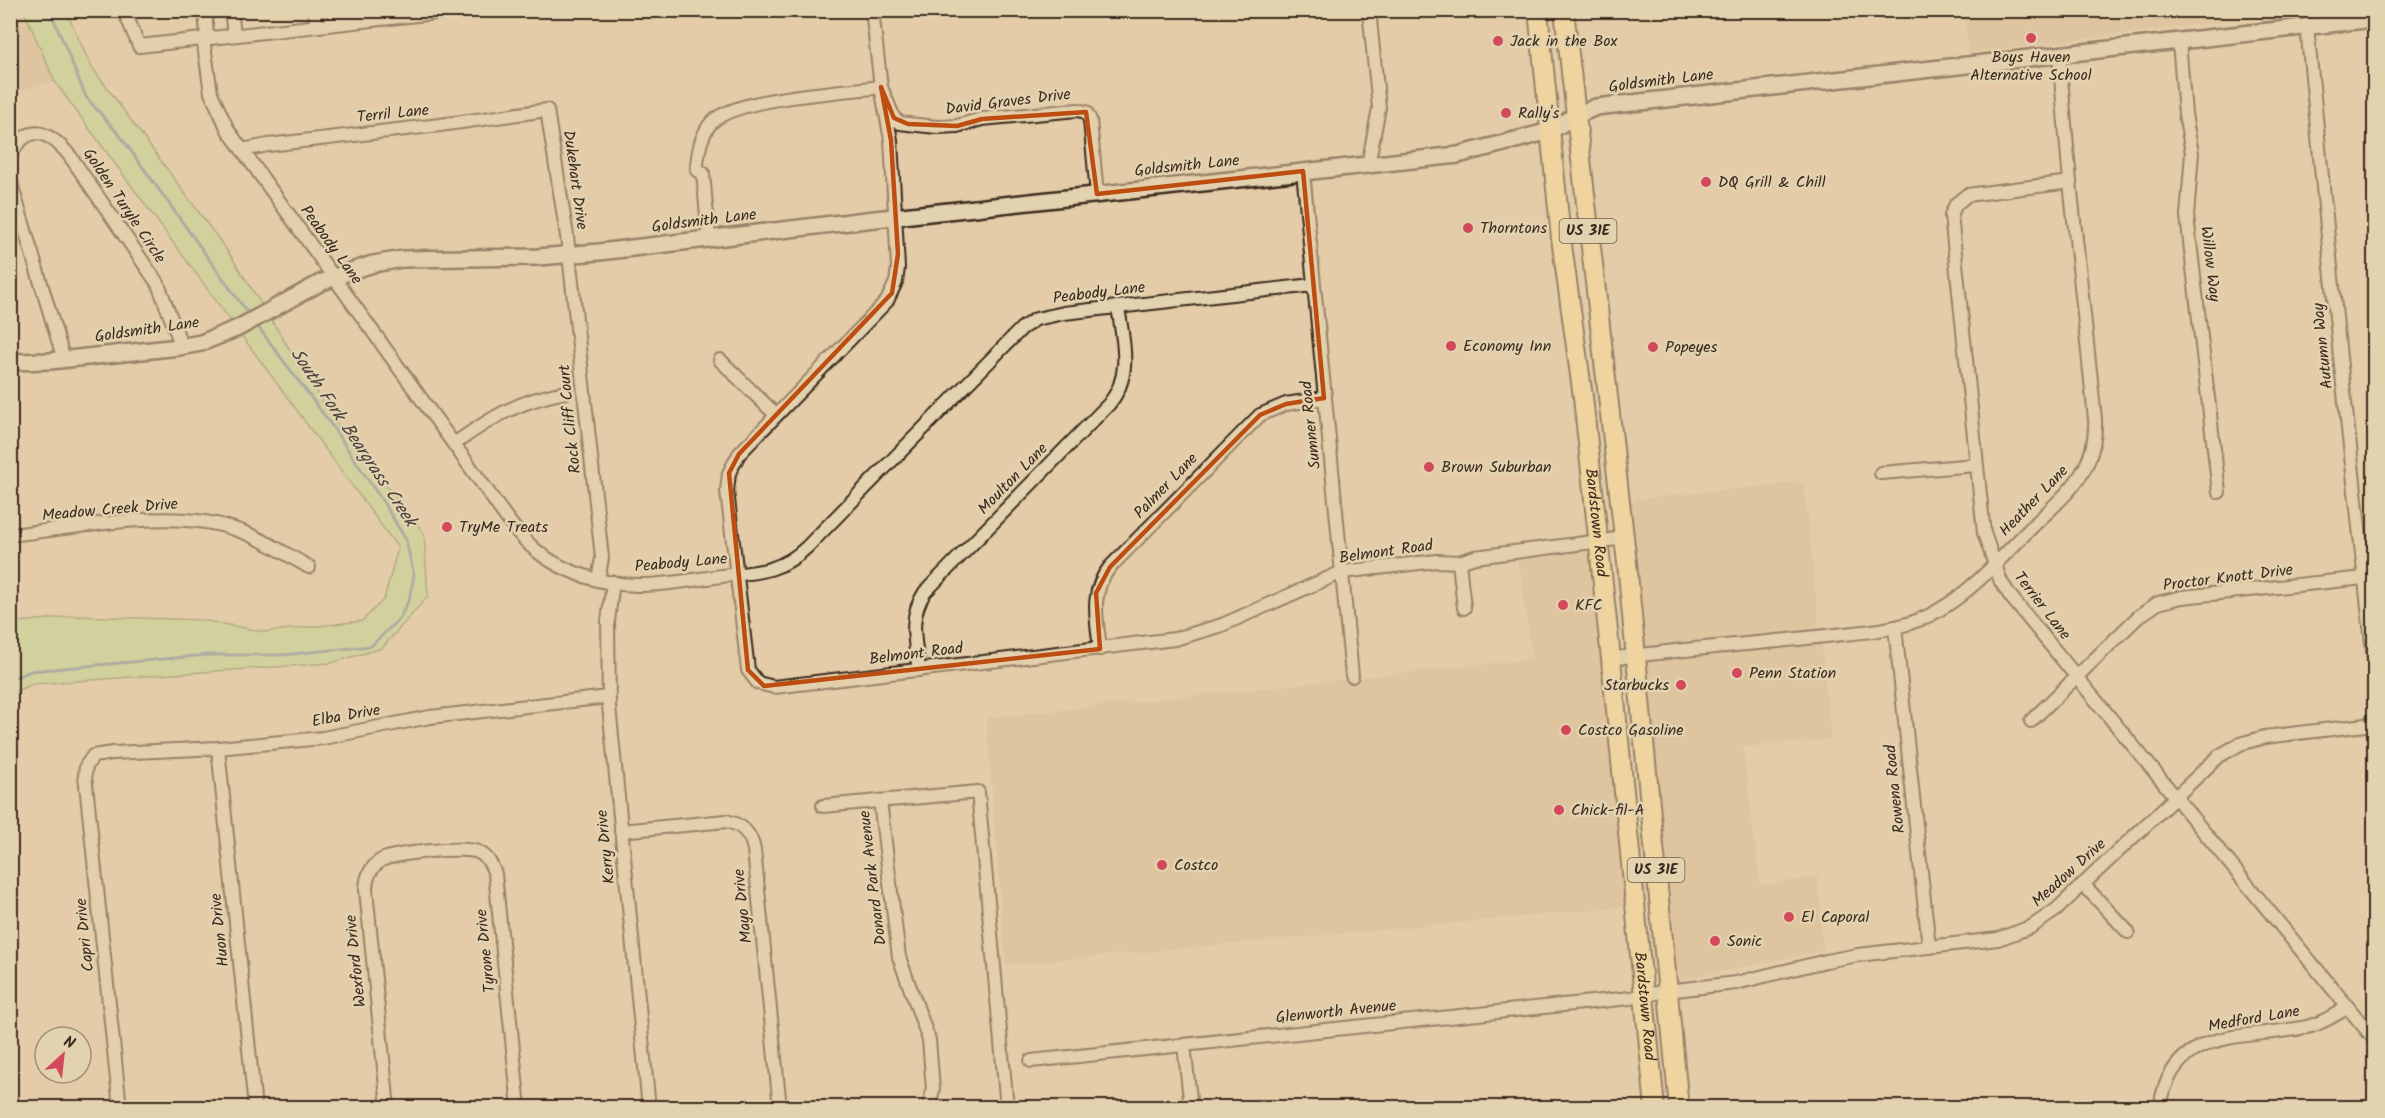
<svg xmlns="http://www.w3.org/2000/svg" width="2385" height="1118" viewBox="0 0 2385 1118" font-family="Kalam,sans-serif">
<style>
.built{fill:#d7bd98}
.green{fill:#bcd890;stroke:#7c8157;stroke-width:1.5}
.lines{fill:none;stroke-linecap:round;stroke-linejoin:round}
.stream{stroke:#6d8599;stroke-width:3}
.minor-casing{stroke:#3b2a1e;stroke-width:16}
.tertiary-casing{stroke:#3b2a1e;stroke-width:20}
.primary-casing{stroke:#3b2a1e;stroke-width:22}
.minor{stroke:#e3d2af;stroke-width:12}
.tertiary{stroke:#e3d2af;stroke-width:15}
.primary{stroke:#fcde96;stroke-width:18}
.marked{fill:none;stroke:#bd4d10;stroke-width:4.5;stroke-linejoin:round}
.poi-dot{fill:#d1495b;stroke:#e3d2af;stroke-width:2}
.labels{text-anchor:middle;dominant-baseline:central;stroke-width:5;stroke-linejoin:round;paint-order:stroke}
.shield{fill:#e3d2af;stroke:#6d5c4a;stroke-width:1.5}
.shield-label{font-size:15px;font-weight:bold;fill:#3b2a1e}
.poi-label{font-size:16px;fill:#3b2a1e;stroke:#e3d2af;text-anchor:start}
.street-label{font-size:16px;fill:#3b2a1e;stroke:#e3d2af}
.water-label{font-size:18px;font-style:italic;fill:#48413d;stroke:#e3d2af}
</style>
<rect width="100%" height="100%" fill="#e3cca7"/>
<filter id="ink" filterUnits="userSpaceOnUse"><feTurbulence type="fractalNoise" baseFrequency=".0167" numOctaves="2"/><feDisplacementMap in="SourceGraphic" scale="12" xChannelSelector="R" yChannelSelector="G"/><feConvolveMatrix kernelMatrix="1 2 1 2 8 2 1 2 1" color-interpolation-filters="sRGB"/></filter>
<g filter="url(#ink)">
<g class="built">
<polygon points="11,10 24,11 55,82 11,93"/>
<polygon points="2221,11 2222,22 1968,53 1964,11"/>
<polygon points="1804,482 1831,739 1743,747 1760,885 1818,877 1823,951 1681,980 1677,974 1630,507 1635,499"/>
<polygon points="1590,551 1626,907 1006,965 986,718 1532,659 1518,559"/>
</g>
<polygon class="green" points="24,11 66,11 91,66 231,256 334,420 424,533 428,596 382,648 331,663 33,684 11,693 11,623 76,616 202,620 265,632 362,621 384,599 398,548 55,82"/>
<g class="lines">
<g class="stream">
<polyline points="50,10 86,97 121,137 250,316"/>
<polyline points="10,679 31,671 208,655 282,655 371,646 399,619 409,600 414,575 406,540 385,505 330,423 256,324"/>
</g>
<g class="minor-casing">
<g id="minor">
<polyline points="124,10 139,46 462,10"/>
<polyline points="205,10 207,37"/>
<polyline points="231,10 234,34"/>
<polyline points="315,10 316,25"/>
<polyline points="334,10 336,23"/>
<polyline points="872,10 881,87 891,140 898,268 896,282 887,301 739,454 729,473 727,491 748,670 758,683 774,687 1175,639 1222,625 1342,572 1437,561 1459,562 1475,557 1624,538"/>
<polyline points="2307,27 2340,357 2374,661"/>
<path d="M203,38L211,93L228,130L481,482C495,501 508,523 525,540C553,570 601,586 642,585C666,585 690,580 714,577C751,572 778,575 807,547L1022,328L1036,319L1064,313L1313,285"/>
<polyline points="2179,41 2185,114 2192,153 2187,216 2219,492"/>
<polyline points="242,150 268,145 440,125 547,110 567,236 602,558 598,580"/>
<path d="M10,155C29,121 49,131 70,156L158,284L182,347"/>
<polyline points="1368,165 1379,108 1369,10"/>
<polyline points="1303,171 1352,676"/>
<polyline points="10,180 64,360"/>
<polyline points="2070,182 1967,195 1956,204 1951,215 1984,533 2001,582 2011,597 2374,1039"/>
<path d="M709,238L703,173L697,170V166C698,151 701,135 711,123C735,97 844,92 881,87L894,118L900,123L908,124L937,127L957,126L982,119L1077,110L1086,112L1090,120L1097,194"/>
<polyline points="720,360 776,415"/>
<path d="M454,444C492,417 520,400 566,392"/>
<polyline points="1881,473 1976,465"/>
<path d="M10,535C75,528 169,508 231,528C259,536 284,553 309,567"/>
<polyline points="1459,562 1464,608"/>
<polyline points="613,582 608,621 609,706 649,1108"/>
<polyline points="1895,627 1929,947"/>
<path d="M1100,649C1097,620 1089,592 1110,567L1260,415L1286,404L1324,398"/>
<path d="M1611,659C1685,648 1760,644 1834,635C1870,631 1907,630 1939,610C1974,590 2005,553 2034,525C2068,492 2097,471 2095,419L2070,182L2059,54"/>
<path d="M919,670C915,641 908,617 925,592L1109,404C1133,375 1123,341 1118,307"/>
<polyline points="2031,721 2138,617 2158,603 2182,597 2374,577"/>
<polyline points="218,748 255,1108"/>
<polyline points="880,801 899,957 929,1040 933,1089 929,1108"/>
<polyline points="823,806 978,792 1007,1108"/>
<path d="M621,831L726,821C742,824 751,834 754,850L780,1108"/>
<polyline points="2083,884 2128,932"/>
<polyline points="1184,1045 1191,1108"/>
<polyline points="1031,1061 1630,998 1667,991 1736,983 1826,961 1858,955 1998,939 2031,927 2056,910 2219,756 2240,744 2265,737 2374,724"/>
<polyline points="120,1108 85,775 86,766 93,756 113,753 218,748 323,738 430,717 608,697"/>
<path d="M388,1108L366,890C366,878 370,868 380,861C391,853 465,846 478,852C487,856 492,865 495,874L519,1108"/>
<path d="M2160,1108C2172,1022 2251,1041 2311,1026C2325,1022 2336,1014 2348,1007"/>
</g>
</g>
<g class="tertiary-casing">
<polyline id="tertiary" points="10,362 50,361 179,347 201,343 238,328 320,283 348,272 373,264 403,259 538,257 599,252 866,220 1458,155 1550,131 1575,116 1596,107 2374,19"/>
</g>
<g class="primary-casing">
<g id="primary">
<path id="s1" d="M1538,10L1561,238L1583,397L1611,659L1655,1108"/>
<polyline points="1564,10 1627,563 1679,1108"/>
</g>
</g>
<use href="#minor" class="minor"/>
<use href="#tertiary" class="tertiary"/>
<use href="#primary" class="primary"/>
</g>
</g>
<path d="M0 0H2385V1118H0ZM881,87L894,118L908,124L957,126L982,119L1086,112L1097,194L1303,171L1324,398L1286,404L1260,415L1110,567L1096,593L1100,649L764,686L748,670L729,473L739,454L892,293L898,254L891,140Z" fill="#e3cca7" fill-opacity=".55" fill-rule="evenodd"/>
<path class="marked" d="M881,87L894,118L908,124L957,126L982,119L1086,112L1097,194L1303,171L1324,398L1286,404L1260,415L1110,567L1096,593L1100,649L764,686L748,670L729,473L739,454L892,293L898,254L891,140Z"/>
<g class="poi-dot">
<circle cx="2031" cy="38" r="6"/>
<circle cx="1498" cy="41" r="6"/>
<circle cx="1506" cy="113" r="6"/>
<circle cx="1706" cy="182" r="6"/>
<circle cx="1468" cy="228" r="6"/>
<circle cx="1451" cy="346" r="6"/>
<circle cx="1653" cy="347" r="6"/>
<circle cx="1429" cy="467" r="6"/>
<circle cx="447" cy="527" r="6"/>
<circle cx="1563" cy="605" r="6"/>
<circle cx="1737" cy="673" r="6"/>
<circle cx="1681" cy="685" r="6"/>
<circle cx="1566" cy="730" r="6"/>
<circle cx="1559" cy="810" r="6"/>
<circle cx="1162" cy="865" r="6"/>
<circle cx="1789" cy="917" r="6"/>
<circle cx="1715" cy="941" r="6"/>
</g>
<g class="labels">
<g class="shield">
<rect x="1559.5" y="219" width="57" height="24" rx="4.5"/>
<rect x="1627.5" y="858" width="57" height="24" rx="4.5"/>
</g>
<g class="shield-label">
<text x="1588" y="231">US 31E</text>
<text x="1656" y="870">US 31E</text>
</g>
<g class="poi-label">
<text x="1510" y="41">Jack in the Box</text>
<text x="2031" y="57" text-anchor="middle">Boys Haven<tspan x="2031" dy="18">Alternative School</tspan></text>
<text x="1518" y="113">Rally's</text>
<text x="1718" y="182">DQ Grill &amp; Chill</text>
<text x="1480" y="228">Thorntons</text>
<text x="1463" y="346">Economy Inn</text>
<text x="1665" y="347">Popeyes</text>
<text x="1441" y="467">Brown Suburban</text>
<text x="459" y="527">TryMe Treats</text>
<text x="1575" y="605">KFC</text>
<text x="1749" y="673">Penn Station</text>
<text x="1669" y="685" text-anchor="end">Starbucks</text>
<text x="1578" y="730">Costco Gasoline</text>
<text x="1571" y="810">Chick-fil-A</text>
<text x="1174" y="865">Costco</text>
<text x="1801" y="917">El Caporal</text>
<text x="1727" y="941">Sonic</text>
</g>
<g class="street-label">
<text transform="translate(1661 81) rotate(-7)">Goldsmith Lane</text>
<text transform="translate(1008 102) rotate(-7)">David Graves Drive</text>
<text transform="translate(393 114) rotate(-6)">Terril Lane</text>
<text transform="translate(1187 166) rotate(-6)">Goldsmith Lane</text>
<text transform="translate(575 180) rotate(82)">Dukehart Drive</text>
<text transform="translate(124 206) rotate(56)">Golden Turyle Circle</text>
<text transform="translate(704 221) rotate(-7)">Goldsmith Lane</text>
<text transform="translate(331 245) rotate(54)">Peabody Lane</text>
<text transform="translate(2210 264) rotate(83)">Willow Way</text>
<text transform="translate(1099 293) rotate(-7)">Peabody Lane</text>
<text transform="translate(147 330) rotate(-8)">Goldsmith Lane</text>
<text transform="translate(2323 346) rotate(-96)">Autumn Way</text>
<text transform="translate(570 419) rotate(-96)">Rock Cliff Court</text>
<text transform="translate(1311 425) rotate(-96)">Sumner Road</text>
<text transform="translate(1013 479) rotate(-46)">Moulton Lane</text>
<text transform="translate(1166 486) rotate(-46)">Palmer Lane</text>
<text transform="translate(2034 501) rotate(-46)">Heather Lane</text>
<text transform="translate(110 510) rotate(-5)">Meadow Creek Drive</text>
<text stroke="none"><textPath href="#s1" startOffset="516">Bardstown Road</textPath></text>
<text transform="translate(1386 552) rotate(-8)">Belmont Road</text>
<text transform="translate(681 563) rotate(-5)">Peabody Lane</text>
<text transform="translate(2228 578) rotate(-7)">Proctor Knott Drive</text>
<text transform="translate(2042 606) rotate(52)">Terrier Lane</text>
<text transform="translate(916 654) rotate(-7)">Belmont Road</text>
<text transform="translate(346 716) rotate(-10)">Elba Drive</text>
<text transform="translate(1895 789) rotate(-96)">Rowena Road</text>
<text transform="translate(606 847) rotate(-96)">Kerry Drive</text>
<text transform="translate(2069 873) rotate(-42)">Meadow Drive</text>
<text transform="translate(873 878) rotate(-97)">Donard Park Avenue</text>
<text transform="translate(743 906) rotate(-96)">Mayo Drive</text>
<text transform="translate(220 930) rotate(-96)">Huon Drive</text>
<text transform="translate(85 935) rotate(-96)">Capri Drive</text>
<text transform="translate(486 951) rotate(-96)">Tyrone Drive</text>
<text transform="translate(356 961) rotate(-96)">Wexford Drive</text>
<text stroke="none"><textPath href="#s1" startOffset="1002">Bardstown Road</textPath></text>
<text transform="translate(1336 1012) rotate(-6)">Glenworth Avenue</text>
<text transform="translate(2254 1019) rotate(-10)">Medford Lane</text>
</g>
<g class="water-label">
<text transform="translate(353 438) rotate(56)">South Fork Beargrass Creek</text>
</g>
</g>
<rect width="2385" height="1118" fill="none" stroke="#e3d2af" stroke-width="36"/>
<rect x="18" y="18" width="2349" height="1082" fill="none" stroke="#3b2a1e" stroke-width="2" filter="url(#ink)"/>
<g transform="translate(63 1055) rotate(27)"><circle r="28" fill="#e3d2af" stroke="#a08f75" stroke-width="1.5"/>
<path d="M0-4.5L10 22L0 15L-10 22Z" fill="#d1495b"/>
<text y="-9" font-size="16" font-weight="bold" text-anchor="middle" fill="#3b2a1e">N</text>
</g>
</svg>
